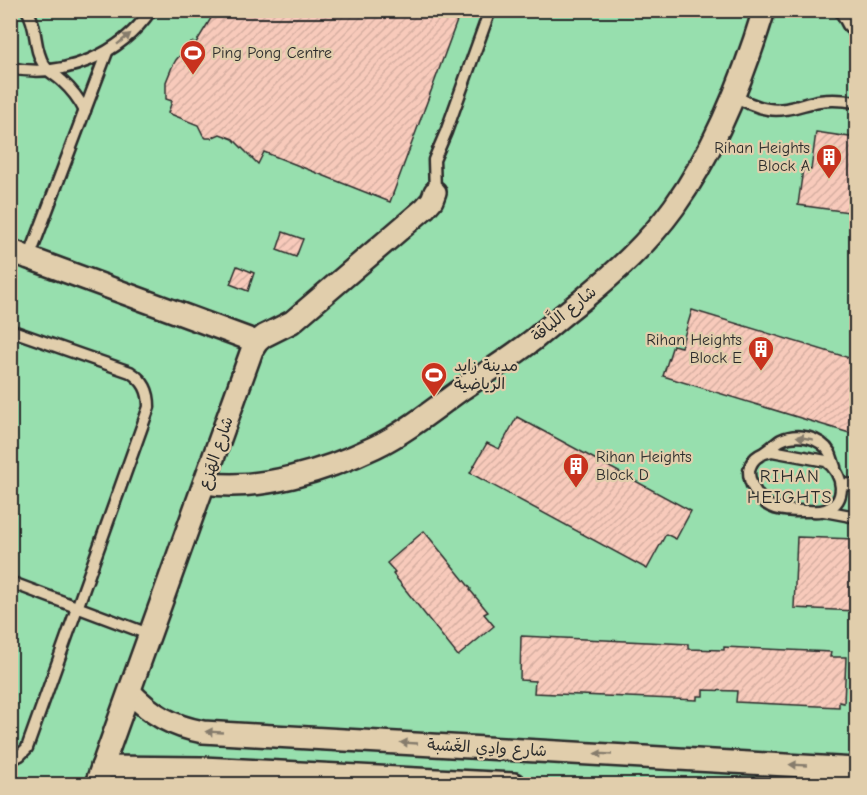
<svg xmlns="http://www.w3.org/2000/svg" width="867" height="795" viewBox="0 0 867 795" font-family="'Comic Neue','Playpen Sans Arabic',sans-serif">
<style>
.pitch{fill:#97dfae;stroke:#61856c;stroke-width:1.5}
.building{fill:url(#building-hatch);stroke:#2b2b2b;stroke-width:1.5}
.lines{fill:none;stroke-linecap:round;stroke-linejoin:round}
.lane-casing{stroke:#2b2b2b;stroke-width:15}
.street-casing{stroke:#2b2b2b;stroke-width:26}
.lane{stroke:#e1ceac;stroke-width:10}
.street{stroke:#e1ceac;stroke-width:21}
.oneway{fill:#867c6c}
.labels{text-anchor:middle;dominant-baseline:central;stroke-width:4.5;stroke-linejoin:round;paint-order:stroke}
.poi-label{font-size:16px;fill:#2b2b2b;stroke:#e1ceac;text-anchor:start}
.street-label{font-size:16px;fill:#2b2b2b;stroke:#e1ceac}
.neighbourhood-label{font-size:18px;letter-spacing:1.5px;fill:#2b2b2b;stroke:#e1ceac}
</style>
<defs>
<pattern id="building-hatch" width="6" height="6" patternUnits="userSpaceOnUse" patternTransform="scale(1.5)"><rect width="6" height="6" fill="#f8cabb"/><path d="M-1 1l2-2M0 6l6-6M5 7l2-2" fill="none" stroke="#d5aea1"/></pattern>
</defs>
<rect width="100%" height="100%" fill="#e1ceac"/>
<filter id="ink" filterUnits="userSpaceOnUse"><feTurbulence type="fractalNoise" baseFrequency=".0167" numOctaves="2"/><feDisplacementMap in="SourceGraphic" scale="12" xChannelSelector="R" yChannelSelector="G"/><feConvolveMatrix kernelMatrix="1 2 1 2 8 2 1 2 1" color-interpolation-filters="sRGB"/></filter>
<g filter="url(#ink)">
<rect class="pitch" x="11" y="11" width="845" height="773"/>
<g class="building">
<polygon points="216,10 461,10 390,202 264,152 258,164 233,139 220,134 211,138 206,138 203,135 198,125 168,113 172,101 166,99 166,82 172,67 176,60 191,42 196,43"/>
<polygon points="816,132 856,138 856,213 798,205 803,169 811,170"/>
<polygon points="283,232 303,239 296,257 277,250"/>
<polygon points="237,266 254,273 248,291 230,284"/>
<polygon points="692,310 856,360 856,435 663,376 673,345 681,347"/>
<polygon points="517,417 691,511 676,539 666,534 647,569 470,473 487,443 499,449"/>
<polygon points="424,531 471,589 470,590 488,612 484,614 494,626 458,656 393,574 395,572 387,563"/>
<polygon points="797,537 856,539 856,611 794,608"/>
<polygon points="521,636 688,644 688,649 724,650 724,647 831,652 830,657 846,657 844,703 839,702 839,707 736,702 737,691 703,690 703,696 697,696 697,700 534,693 535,681 520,680"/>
</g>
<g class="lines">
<g class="lane-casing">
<g id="lane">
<path d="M27,10C38,27 33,49 44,65C48,72 56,75 62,81C71,89 79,99 85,111"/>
<polyline points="840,10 848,25 856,34"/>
<path d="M10,68C64,79 120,55 151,10"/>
<path d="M733,95C744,101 755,107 768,109C786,112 802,104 819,101C832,99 844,100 856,102"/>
<polyline points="435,192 434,160 446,132 490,10"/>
<polyline points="29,258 107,52"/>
<path d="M10,330L130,372C144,381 149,391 149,407L27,748L20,755L10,760"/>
<path d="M772,451L826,461C843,472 849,502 825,510C820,512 813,511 807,511C784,511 766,512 754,489C751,484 749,478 749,471C751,459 760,453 772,451Z"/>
<path d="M765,452C771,448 776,443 781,440C797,432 821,437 830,453C832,457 833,463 835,467"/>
<polyline points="841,484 856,485"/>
<polyline points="824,511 856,517"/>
<polyline points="10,582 151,635"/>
</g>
</g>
<g class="street-casing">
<g id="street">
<polyline points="10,250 29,258 257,342"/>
<path d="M205,483C259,492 327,470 375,447C406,432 434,409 462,389C486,373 510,358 533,340C549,327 565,313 582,300C616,272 648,243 674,207C714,151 744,76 764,10"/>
<path d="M130,692C152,715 172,726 203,732L856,769"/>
<polyline points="102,767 202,768 514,784"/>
<polyline points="96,784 252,350 257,342 264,336 292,322 425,208 432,200 435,192"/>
</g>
</g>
<use href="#lane" class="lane"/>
<use href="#street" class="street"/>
</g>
<defs><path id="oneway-solid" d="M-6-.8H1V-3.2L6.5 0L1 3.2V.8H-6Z" transform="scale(1.5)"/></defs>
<g class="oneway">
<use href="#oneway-solid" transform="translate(124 39) rotate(-39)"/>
<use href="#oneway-solid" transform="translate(805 438) rotate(-170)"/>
<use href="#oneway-solid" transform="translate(214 732) rotate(-177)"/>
<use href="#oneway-solid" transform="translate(409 743) rotate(-177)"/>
<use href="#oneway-solid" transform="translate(603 754) rotate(-177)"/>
<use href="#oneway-solid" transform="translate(798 765) rotate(-177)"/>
</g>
</g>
<defs>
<g id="stadium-pin" transform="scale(1.35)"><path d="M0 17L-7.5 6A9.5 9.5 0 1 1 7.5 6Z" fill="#c8321e" stroke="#e1ceac"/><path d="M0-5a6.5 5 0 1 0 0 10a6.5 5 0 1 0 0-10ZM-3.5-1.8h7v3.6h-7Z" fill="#fff"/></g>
<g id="building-pin" transform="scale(1.35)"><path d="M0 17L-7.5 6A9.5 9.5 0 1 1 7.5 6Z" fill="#c8321e" stroke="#e1ceac"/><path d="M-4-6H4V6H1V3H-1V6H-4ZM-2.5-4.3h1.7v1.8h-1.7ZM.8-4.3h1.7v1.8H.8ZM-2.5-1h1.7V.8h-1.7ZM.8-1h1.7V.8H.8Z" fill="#fff"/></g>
</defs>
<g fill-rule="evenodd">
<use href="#stadium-pin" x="193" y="53"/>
<use href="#building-pin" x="829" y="157"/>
<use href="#building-pin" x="761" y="349"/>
<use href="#stadium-pin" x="434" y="375"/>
<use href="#building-pin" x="576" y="466"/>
</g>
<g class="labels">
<g class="poi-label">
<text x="212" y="53">Ping Pong Centre</text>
<text x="810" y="148" text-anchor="end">Rihan Heights<tspan x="810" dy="18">Block A</tspan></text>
<text x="742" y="340" text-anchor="end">Rihan Heights<tspan x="742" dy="18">Block E</tspan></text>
<text x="454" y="366">مدينة زايد<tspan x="454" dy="18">الرياضية</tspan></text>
<text x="596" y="457">Rihan Heights<tspan x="596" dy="18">Block D</tspan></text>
</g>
<g class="street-label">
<text transform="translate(564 314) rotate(-39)">شارع اللَّباقة</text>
<text transform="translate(216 453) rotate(-71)">شارع الهَزع</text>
<text transform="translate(487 748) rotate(3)">شارع وادِي الغَشبة</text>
</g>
<g class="neighbourhood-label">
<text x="790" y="476">RIHAN<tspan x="790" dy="21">HEIGHTS</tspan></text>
</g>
</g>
<rect width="867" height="795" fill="none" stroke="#e1ceac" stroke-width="36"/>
<rect x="18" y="18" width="831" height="759" fill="none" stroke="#2b2b2b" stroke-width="2" filter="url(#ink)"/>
</svg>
